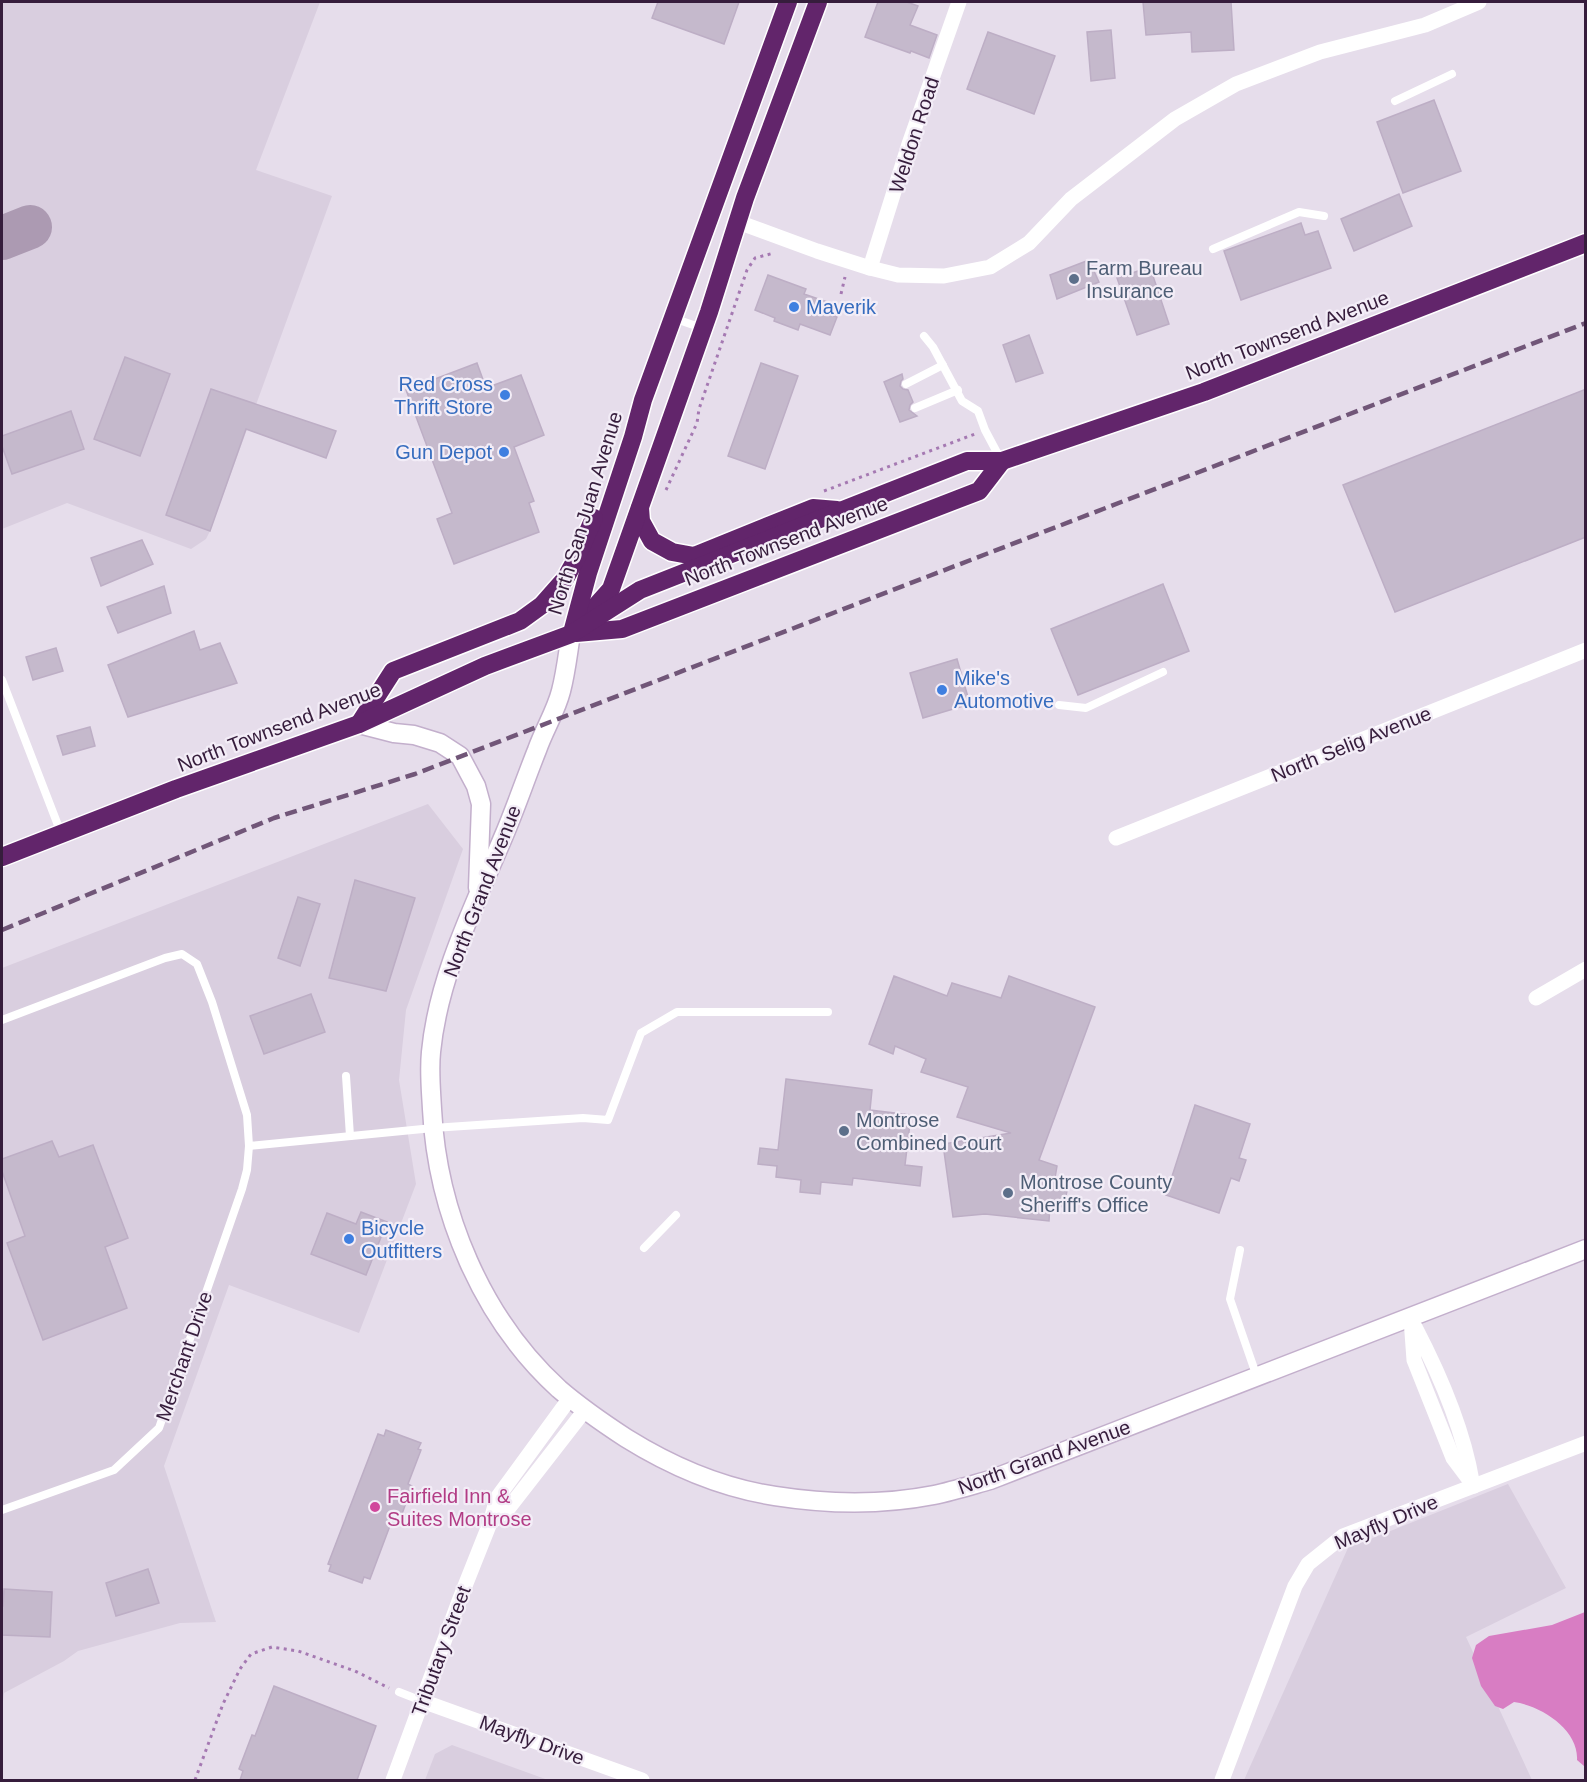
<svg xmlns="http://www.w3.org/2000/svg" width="1587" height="1782" viewBox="0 0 1587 1782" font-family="Helvetica,sans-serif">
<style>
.built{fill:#d9cedf}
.water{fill:#d87dc3}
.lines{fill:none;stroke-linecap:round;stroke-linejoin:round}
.taxiway{stroke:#ac9ab2;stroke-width:44}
.building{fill:#c5b9cc;stroke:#bdaec5;stroke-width:1.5}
.secondary-casing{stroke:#c3afcc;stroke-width:21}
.highway-casing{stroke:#fff;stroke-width:21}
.path{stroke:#a579b2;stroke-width:3;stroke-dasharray:3 4.5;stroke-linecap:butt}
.lane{stroke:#fff;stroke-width:8}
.street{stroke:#fff;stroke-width:15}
.secondary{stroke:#fff;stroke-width:18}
.highway{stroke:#62256b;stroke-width:18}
.rail{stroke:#715678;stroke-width:4.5;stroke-dasharray:12 6;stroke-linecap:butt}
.service-dot{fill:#5c6f8a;stroke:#f3edf7;stroke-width:2}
.shop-dot{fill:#3f7fe0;stroke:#f3edf7;stroke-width:2}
.hotel-dot{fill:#d1479c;stroke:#f3edf7;stroke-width:2}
.labels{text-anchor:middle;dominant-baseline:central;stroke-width:4.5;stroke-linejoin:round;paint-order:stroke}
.street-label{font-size:20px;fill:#361d3c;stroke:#f3edf7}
.service-label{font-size:20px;fill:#4e5e75;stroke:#f3edf7;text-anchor:start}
.shop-label{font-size:20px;fill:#366cbe;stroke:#f3edf7;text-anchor:start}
.hotel-label{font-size:20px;fill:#b23c85;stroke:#f3edf7;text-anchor:start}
</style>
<rect width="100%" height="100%" fill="#e6ddeb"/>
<g class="built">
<polygon points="2,2 320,2 256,170 332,196 210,531 206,539 191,549 67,503 2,529"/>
<polygon points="428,804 463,849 406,1010 399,1080 416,1184 359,1333 229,1285 164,1466 216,1622 180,1623 78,1651 64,1661 4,1693 2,1710 2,968"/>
<polygon points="1508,1484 1566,1588 1466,1637 1532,1780 1244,1780 1348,1548"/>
<polygon points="452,1745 548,1780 425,1780 435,1754"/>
</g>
<path class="water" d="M1585,1612L1586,1780H1584V1766L1577,1760C1579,1730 1542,1706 1514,1702L1503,1709L1495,1706L1481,1686L1472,1658L1476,1645L1489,1636L1552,1625Z"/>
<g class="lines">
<polyline class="taxiway" points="2,238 30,227"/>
</g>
<g class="building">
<polygon points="658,2 739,2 724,44 652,18"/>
<polygon points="878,2 907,2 918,6 910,25 937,35 929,58 911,51 910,53 865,37"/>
<polygon points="1143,2 1231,2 1234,50 1192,52 1191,32 1146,35"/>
<polygon points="1111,30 1115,78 1091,81 1087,32"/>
<polygon points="988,32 1055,56 1034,114 967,89"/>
<polygon points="1434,100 1461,171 1403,193 1377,122"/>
<polygon points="1399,194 1412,226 1354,251 1341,219"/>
<polygon points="1301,223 1305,235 1318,231 1331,268 1241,300 1224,251"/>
<polygon points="1089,260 1099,282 1057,299 1050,275"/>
<polygon points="1150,267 1169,324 1137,335 1117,278"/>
<polygon points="768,275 806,289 804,294 833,304 829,314 837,317 830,335 800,324 798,330 774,321 775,318 755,310"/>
<polygon points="1029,335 1043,373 1016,382 1003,345"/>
<polygon points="125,357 170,374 140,456 94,439"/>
<polygon points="477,363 486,388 521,375 544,435 514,447 534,501 529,503 539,532 454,564 437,519 452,513 406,390"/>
<polygon points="761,363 798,376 765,469 728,456"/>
<polygon points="902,374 903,379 901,381 900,386 903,389 908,390 913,402 910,405 909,410 917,416 900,422 884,382"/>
<polygon points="211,389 336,431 326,458 246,429 210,531 166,515"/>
<polygon points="1586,389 1586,537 1395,612 1343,485"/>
<polygon points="71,411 84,449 12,474 2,446 2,436"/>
<polygon points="142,540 153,564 101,586 91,558"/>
<polygon points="1163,584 1189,651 1078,695 1051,629"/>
<polygon points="164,586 171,613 118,633 107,607"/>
<polygon points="194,631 200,650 220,643 237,683 128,717 108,665"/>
<polygon points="56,648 63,671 33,680 26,657"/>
<polygon points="957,659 970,704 923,718 910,673"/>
<polygon points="90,727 95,746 63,755 57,736"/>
<polygon points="355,880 415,898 386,991 329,978"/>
<polygon points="298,897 320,904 300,966 278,958"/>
<polygon points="894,976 947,996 952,983 1001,998 1009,976 1095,1007 1039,1160 1057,1166 1055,1178 1069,1180 1064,1207 1050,1205 1049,1221 985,1214 953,1217 943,1144 1011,1133 957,1117 968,1087 921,1072 926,1059 895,1046 893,1054 869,1044"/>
<polygon points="311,994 325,1032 264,1054 250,1016"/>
<polygon points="786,1079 872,1090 870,1110 911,1115 905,1165 922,1167 920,1186 853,1178 852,1185 821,1182 820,1194 800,1192 801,1180 776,1177 777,1166 758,1164 760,1148 778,1150"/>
<polygon points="1195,1105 1250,1124 1239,1158 1246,1160 1239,1181 1231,1178 1219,1213 1166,1195"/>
<polygon points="52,1141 59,1157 93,1145 128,1238 105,1247 127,1308 43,1340 7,1243 25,1236 2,1171 2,1159"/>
<polygon points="361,1212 387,1222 366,1275 311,1254 327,1213 356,1224"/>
<polygon points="386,1430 421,1443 418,1449 421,1450 408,1484 412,1486 398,1525 391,1523 370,1579 364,1577 362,1583 329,1571 331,1565 328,1564 378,1434 384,1436"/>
<polygon points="148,1569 159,1603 116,1616 106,1583"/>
<polygon points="4,1589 52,1592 50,1637 2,1635 2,1606 3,1606"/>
<polygon points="274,1686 376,1726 357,1780 240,1780 243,1771 239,1769 252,1735 255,1736"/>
</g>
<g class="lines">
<g class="secondary-casing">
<g id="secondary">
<path d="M571,634C568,652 566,672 561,691C556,711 544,730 537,750C525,780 515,810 502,840C474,906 438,978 431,1052C429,1071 431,1090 432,1109C437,1212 482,1319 559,1389C580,1407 603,1423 626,1438C671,1466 722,1488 775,1496C826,1504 883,1505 934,1495C953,1491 972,1485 990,1480L1586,1249"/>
<polyline points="359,724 394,733 414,735 440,743 460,756 476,786 481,804 478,888"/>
</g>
</g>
<g class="highway-casing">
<g id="highway">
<polyline points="640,508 641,521 652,541 672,552 694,556 813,508 837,510"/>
<polyline points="586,617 611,589 709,312 745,198 818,2"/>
<polyline points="573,629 588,573 633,437 643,400 788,2"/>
<polyline points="576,633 622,629 979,491 1002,461"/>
<polyline points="359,724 393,671 520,621 542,605 565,579 575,561 594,518"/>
<polyline points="2,857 176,789 359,724 485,666 571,634 640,590 967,461 1002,461 1204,392 1586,243"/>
</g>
</g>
<g class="path">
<polyline points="841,294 845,277"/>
<polyline points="666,490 697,423 699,409 747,270 755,258 774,253"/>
<polyline points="824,491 975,434"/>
<polyline points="195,1780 223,1704 240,1669 251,1654 272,1647 298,1651 355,1671 389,1688"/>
</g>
<g class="lane">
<polyline points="1395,101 1452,74"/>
<polyline points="1213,249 1299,212 1324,216"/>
<polyline points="673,318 702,328"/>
<polyline points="924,336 933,347 962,401 978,411 985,430 1001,460"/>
<polyline points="906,384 943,365"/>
<polyline points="915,408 958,390"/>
<polyline points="2,680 61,833"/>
<polyline points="1059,705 1086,708 1163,672"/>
<polyline points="2,1020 165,958 182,954 197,964 212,1002 247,1115 249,1146 247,1170 242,1189 159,1428 114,1470 2,1510"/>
<polyline points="346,1076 350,1136"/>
<polyline points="249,1146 433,1128 583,1118 608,1120 641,1033 677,1012 828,1012"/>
<polyline points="644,1248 676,1215"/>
<polyline points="1240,1250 1230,1299 1257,1377"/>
<polyline points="399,1692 422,1701"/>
</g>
<g class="street">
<polyline points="738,222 817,251 870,268 898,275 944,276 990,267 1029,243 1071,199 1175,119 1236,84 1320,52 1425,25 1479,2"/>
<polyline points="870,268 909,144 959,2"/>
<polyline points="1116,838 1586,650"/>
<polyline points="1536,998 1586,969"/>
<polyline points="1411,1319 1414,1360 1453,1458 1474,1486"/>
<path d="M1415,1327C1440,1375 1463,1428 1472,1481"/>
<polyline points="490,1523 508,1509 585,1410"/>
<polyline points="422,1701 642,1780"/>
<polyline points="393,1780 459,1601 490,1523 497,1498 570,1398"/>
<polyline points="1222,1780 1295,1586 1308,1564 1343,1536 1586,1443"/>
</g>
<use href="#secondary" class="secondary"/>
<use href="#highway" class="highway"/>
<polyline class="rail" points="2,930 274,818 415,774 1586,323"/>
</g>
<g class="service-dot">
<circle cx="1074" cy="279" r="6"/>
<circle cx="844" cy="1131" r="6"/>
<circle cx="1008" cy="1193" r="6"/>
</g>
<g class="shop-dot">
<circle cx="794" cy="307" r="6"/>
<circle cx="505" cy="395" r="6"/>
<circle cx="504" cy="452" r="6"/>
<circle cx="942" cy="690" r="6"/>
<circle cx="349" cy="1239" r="6"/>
</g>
<circle class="hotel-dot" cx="375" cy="1507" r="6"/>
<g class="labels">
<g class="street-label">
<text transform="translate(914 135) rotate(-72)">Weldon Road</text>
<text transform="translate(1287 335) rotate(-21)">North Townsend Avenue</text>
<text transform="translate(585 513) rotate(-73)">North San Juan Avenue</text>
<text transform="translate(786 541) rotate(-21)">North Townsend Avenue</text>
<text transform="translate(279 727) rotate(-21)">North Townsend Avenue</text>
<text transform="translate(1351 744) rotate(-22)">North Selig Avenue</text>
<text transform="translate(482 891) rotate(-69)">North Grand Avenue</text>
<text transform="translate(184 1356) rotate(-71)">Merchant Drive</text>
<text transform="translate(1044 1457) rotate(-20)">North Grand Avenue</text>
<text transform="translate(1386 1522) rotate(-23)">Mayfly Drive</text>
<text transform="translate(441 1651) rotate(-70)">Tributary Street</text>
<text transform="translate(532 1740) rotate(20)">Mayfly Drive</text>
</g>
<g class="service-label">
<text x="1086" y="268">Farm Bureau<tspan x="1086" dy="23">Insurance</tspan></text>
<text x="856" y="1120">Montrose<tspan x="856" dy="23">Combined Court</tspan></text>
<text x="1020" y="1182">Montrose County<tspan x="1020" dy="23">Sheriff's Office</tspan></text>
</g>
<g class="shop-label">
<text x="806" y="307">Maverik</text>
<text x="493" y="384" text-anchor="end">Red Cross<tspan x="493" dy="23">Thrift Store</tspan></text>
<text x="492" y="452" text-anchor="end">Gun Depot</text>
<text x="954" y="678">Mike's<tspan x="954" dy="23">Automotive</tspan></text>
<text x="361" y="1228">Bicycle<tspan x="361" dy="23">Outfitters</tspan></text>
</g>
<g class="hotel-label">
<text x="387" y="1496">Fairfield Inn &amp;<tspan x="387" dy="23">Suites Montrose</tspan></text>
</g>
</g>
<rect width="1587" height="1782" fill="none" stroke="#361d3c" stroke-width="6"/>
</svg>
